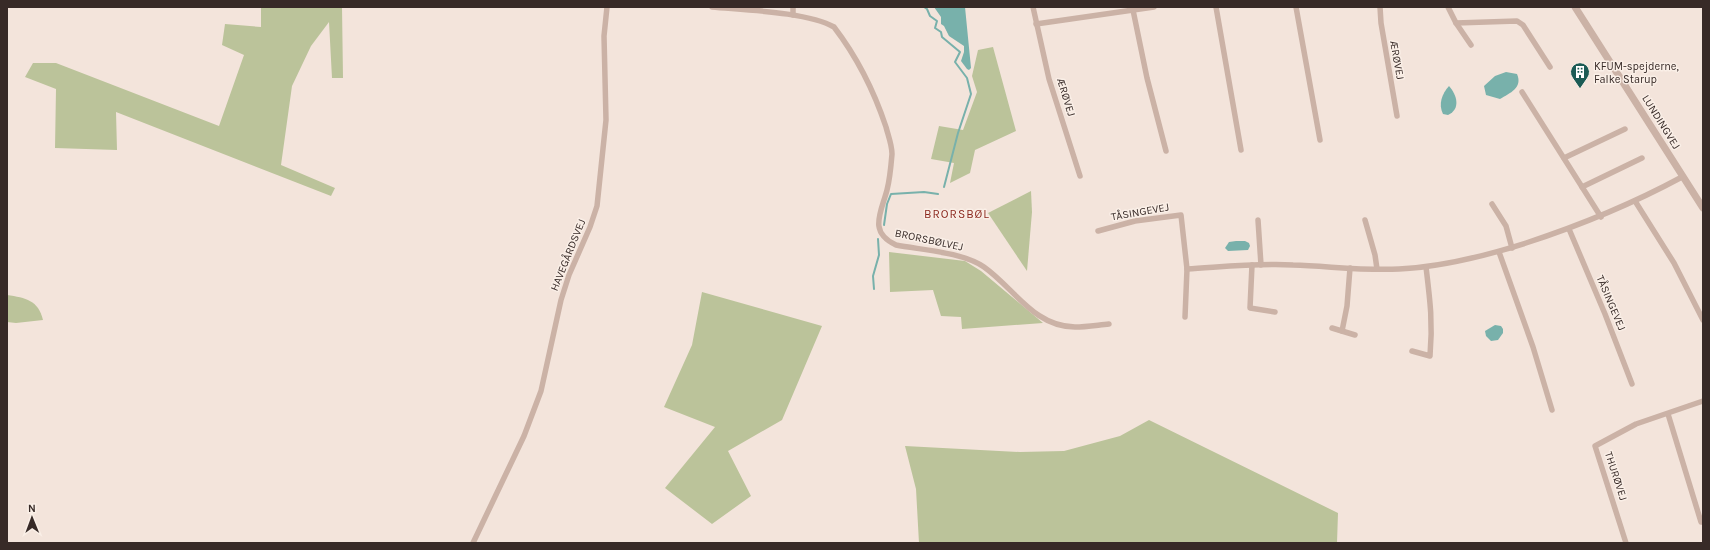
<svg xmlns="http://www.w3.org/2000/svg" width="1710" height="550" viewBox="0 0 1710 550" font-family="Karla,sans-serif">
<style>
.green{fill:#bbc39a}
.water{fill:#78b1ab}
.lines{fill:none;stroke-linecap:round;stroke-linejoin:round}
.stream{stroke:#78b1ab;stroke-width:2}
.minor{stroke:#cbb2a6;stroke-width:5.5}
.tertiary{stroke:#cbb2a6;stroke-width:7}
.labels{text-anchor:middle;dominant-baseline:central;stroke-width:3;stroke-linejoin:round;paint-order:stroke}
.street-label{font-size:11px;fill:#372a27;stroke:#faefe7}
.poi-label{font-size:11px;fill:#372a27;stroke:#faefe7;text-anchor:start}
.neighbourhood-label{font-size:12px;letter-spacing:1px;fill:#8a271d;stroke:#faefe7}
</style>
<rect width="100%" height="100%" fill="#f3e4db"/>
<g class="green">
<polygon points="261,7 342,7 343,78 332,78 329,22 311,46 292,86 281,165 335,188 331,196 116,112 117,150 55,148 56,89 25,77 33,63 56,63 219,126 244,55 222,45 225,24 261,27"/>
<polygon points="993,47 1016,131 975,150 970,173 950,183 954,163 931,159 939,126 963,130 977,92 972,76 978,50"/>
<polygon points="1031,191 1032,212 1027,271 988,213"/>
<polygon points="889,252 965,261 981,271 1043,323 962,329 961,317 941,316 933,290 890,292"/>
<polygon points="702,292 822,326 782,420 728,451 751,496 712,524 665,488 715,427 664,407 692,345"/>
<path d="M7,295C26,298 38,300 43,320L16,323L7,322Z"/>
<polygon points="1149,420 1338,513 1337,543 919,543 916,489 905,446 1020,452 1064,451 1120,436"/>
</g>
<g class="water">
<polygon points="934,7 965,7 971,68 969,70 967,69 961,61 964,52 964,46 949,36 944,26 941,24 941,17"/>
<path d="M1506,72L1517,74C1523,88 1510,93 1500,99L1486,95L1484,86L1495,76Z"/>
<path d="M1449,86C1457,95 1461,109 1448,115L1443,114C1438,104 1442,94 1449,86Z"/>
<polygon points="1236,241 1245,241 1249,243 1250,246 1248,250 1228,251 1225,248 1229,242"/>
<polygon points="1495,325 1501,326 1503,329 1503,333 1498,340 1491,341 1486,336 1485,331"/>
</g>
<g class="lines">
<g class="stream">
<polyline points="924,7 927,9 930,16 937,21 935,28 941,32 942,37 960,52 955,62 967,78 971,94 958,133 944,187"/>
<polyline points="884,225 887,204 891,194 924,192 938,194"/>
<polyline points="874,289 873,276 879,255 878,239"/>
</g>
<g class="minor">
<path d="M712,7C744,10 808,12 834,27C857,57 874,91 886,127C888,135 892,145 892,154C891,166 890,179 887,190C881,213 868,232 896,245C922,250 962,252 984,267C1014,288 1034,327 1075,327C1086,327 1098,325 1109,324"/>
<polyline points="1033,7 1049,79 1080,176"/>
<polyline points="1216,7 1241,150"/>
<polyline points="1296,7 1320,140"/>
<polyline points="1380,7 1381,23 1397,116"/>
<polyline points="1448,7 1456,23 1471,45"/>
<polyline points="1133,10 1147,78 1166,151"/>
<polyline points="793,15 793,7"/>
<polyline points="1456,23 1517,21 1523,25 1550,67"/>
<polyline points="1036,24 1154,7"/>
<polyline points="1522,92 1601,217"/>
<polyline points="1564,158 1625,129"/>
<polyline points="1582,187 1642,158"/>
<polyline points="1635,201 1674,263 1703,320"/>
<polyline points="1492,204 1506,226 1512,248"/>
<polyline points="1258,220 1261,265"/>
<polyline points="1365,220 1375,255 1377,269"/>
<polyline points="1569,229 1605,314 1632,384"/>
<polyline points="1098,231 1135,221 1181,215 1187,269 1185,317"/>
<polyline points="1499,252 1533,347 1552,410"/>
<polyline points="1252,265 1250,308 1275,312"/>
<path d="M1187,269C1222,267 1258,263 1293,265C1328,266 1364,271 1399,269C1443,267 1485,256 1526,243C1581,225 1632,204 1682,177"/>
<polyline points="1332,328 1355,335"/>
<polyline points="1342,331 1347,306 1350,268"/>
<path d="M1412,351L1430,356C1433,323 1430,300 1426,267"/>
<polyline points="1668,414 1701,522"/>
<polyline points="473,543 524,436 541,391 561,300 569,275 590,227 597,206 606,120 604,36 607,7"/>
<polyline points="1626,543 1595,446 1636,424 1703,401"/>
</g>
<polyline class="tertiary" points="1575,7 1703,208"/>
</g>
<defs>
<g id="building-pin" transform="scale(1)"><path d="M0 17L-7.5 6A9.5 9.5 0 1 1 7.5 6Z" fill="#1b5b55" stroke="#faefe7"/><path d="M-4-6H4V6H1V3H-1V6H-4ZM-2.5-4.3h1.7v1.8h-1.7ZM.8-4.3h1.7v1.8H.8ZM-2.5-1h1.7V.8h-1.7ZM.8-1h1.7V.8H.8Z" fill="#fff"/></g>
</defs>
<g fill-rule="evenodd">
<use href="#building-pin" x="1580" y="72"/>
</g>
<g class="labels">
<g class="street-label">
<text transform="translate(1397 60) rotate(80)">ÆRØVEJ</text>
<text transform="translate(1066 97) rotate(73)">ÆRØVEJ</text>
<text transform="translate(1661 122) rotate(58)">LUNDINGVEJ</text>
<text transform="translate(1140 212) rotate(-10)">TÅSINGEVEJ</text>
<text transform="translate(929 240) rotate(12)">BRORSBØLVEJ</text>
<text transform="translate(568 255) rotate(-68)">HAVEGÅRDSVEJ</text>
<text transform="translate(1611 303) rotate(67)">TÅSINGEVEJ</text>
<text transform="translate(1616 476) rotate(72)">THURØVEJ</text>
</g>
<g class="poi-label">
<text x="1594" y="66">KFUM-spejderne,<tspan x="1594" dy="13">Falke Starup</tspan></text>
</g>
<g class="neighbourhood-label">
<text x="957" y="214">BRORSBØL</text>
</g>
</g>
<rect width="1710" height="550" fill="none" stroke="#372a27" stroke-width="16"/>
<g transform="translate(32 518) rotate(359)" stroke="#faefe7" stroke-width="3" paint-order="stroke">
<path d="M0-3L7 15L0 10L-7 15Z" fill="#372a27"/>
<text y="-6" font-size="11" font-weight="bold" text-anchor="middle" fill="#372a27">N</text>
</g>
</svg>
